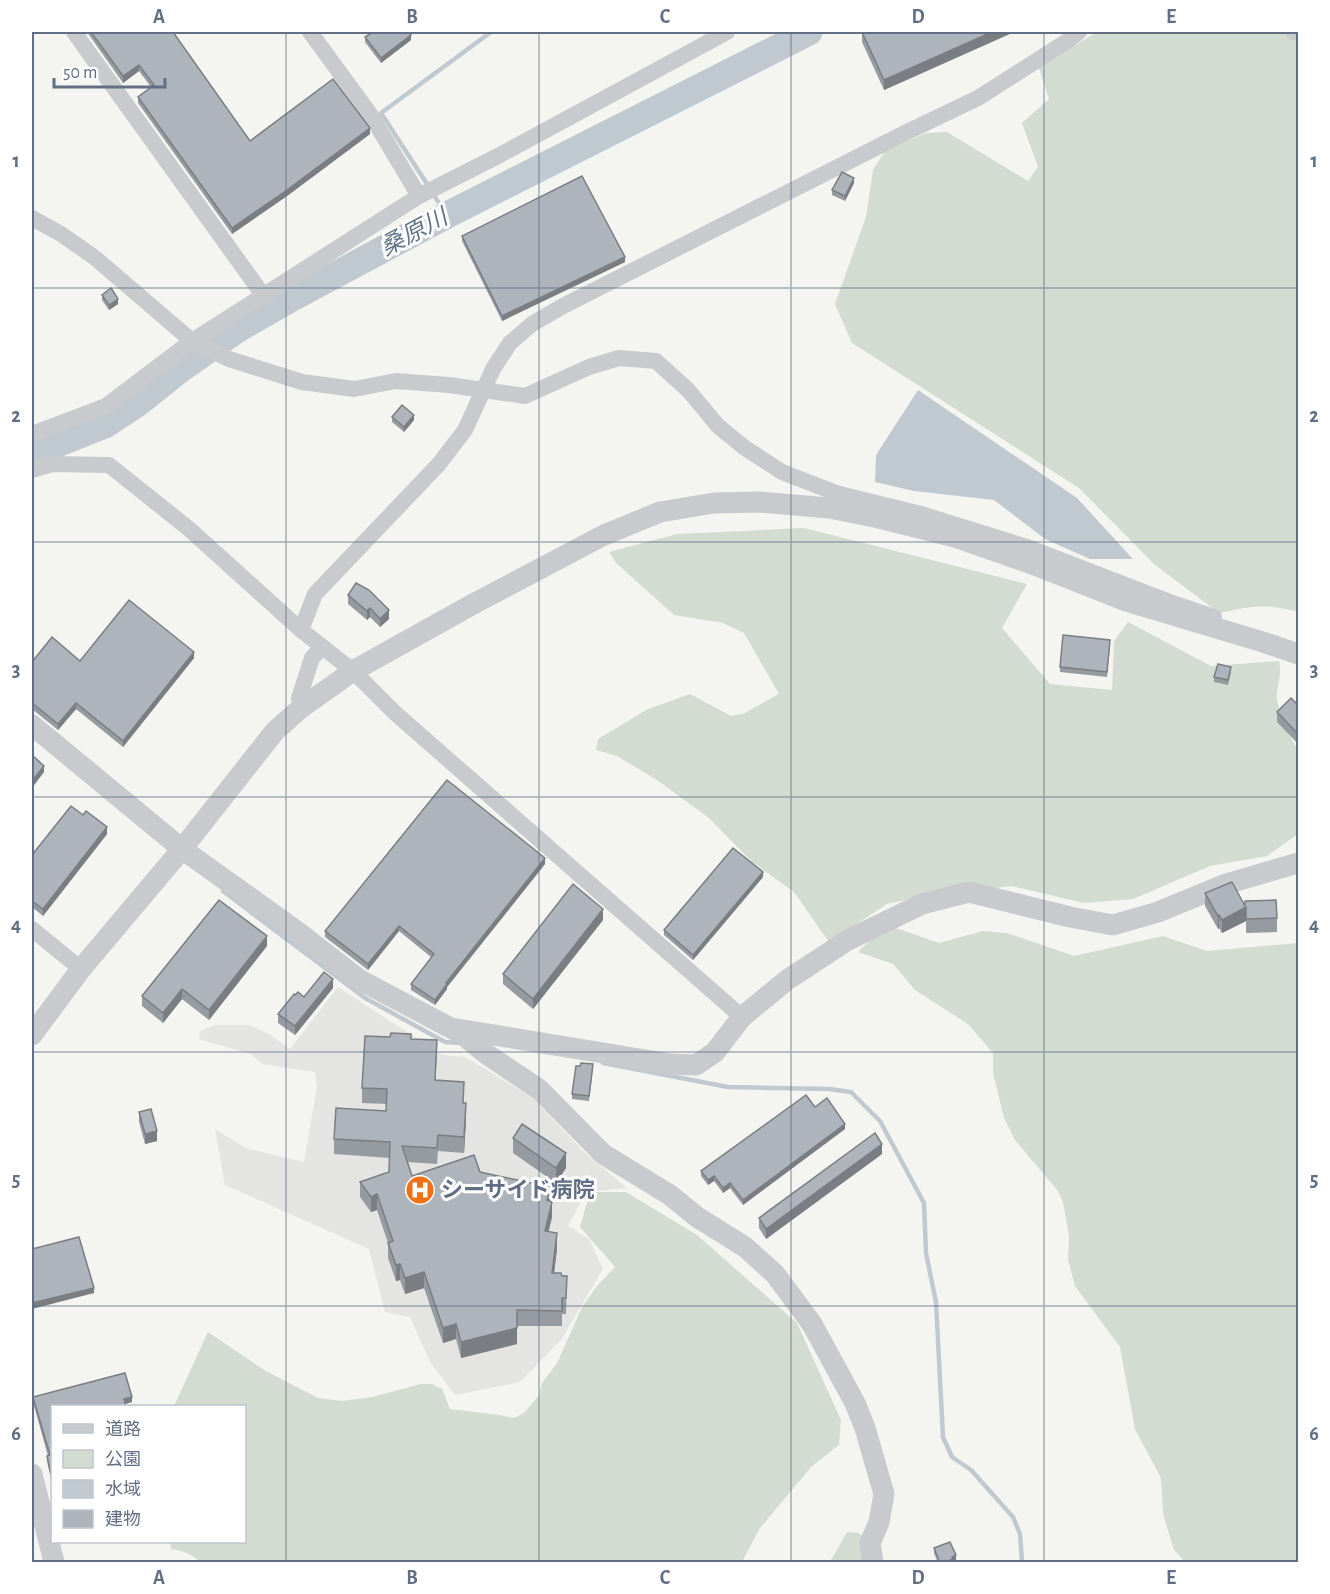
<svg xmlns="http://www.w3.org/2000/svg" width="1330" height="1594" viewBox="0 0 1330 1594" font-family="'Alegreya Sans','Noto Sans JP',sans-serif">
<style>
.built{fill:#e4e5e3}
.green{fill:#d3dcd0}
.water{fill:#c1c9d0}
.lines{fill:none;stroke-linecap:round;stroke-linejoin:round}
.stream{stroke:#c1c9d0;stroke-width:4.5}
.river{stroke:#c1c9d0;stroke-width:27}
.minor{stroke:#c8cace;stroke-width:16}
.tertiary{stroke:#c8cace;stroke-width:21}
.wall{fill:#969ba1}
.shaded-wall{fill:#7a7e83}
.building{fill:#aeb4bb;stroke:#7a7e83;stroke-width:1.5}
.grid{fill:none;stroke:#616e83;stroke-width:1.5;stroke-opacity:0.55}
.labels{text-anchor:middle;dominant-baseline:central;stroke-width:6;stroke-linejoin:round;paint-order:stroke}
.poi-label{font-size:22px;font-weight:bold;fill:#616e83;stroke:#fff;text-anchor:start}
.water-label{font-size:24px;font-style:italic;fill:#617688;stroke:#fff}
.neatline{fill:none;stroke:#616e83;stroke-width:2}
.grid-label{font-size:20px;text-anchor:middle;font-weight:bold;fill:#616e83}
</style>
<rect width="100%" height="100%" fill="#f4f5f0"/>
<polygon class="built" points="338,987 442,1055 465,1057 532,1097 585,1153 627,1188 586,1192 568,1226 589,1239 603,1269 561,1340 520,1382 455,1395 430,1362 410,1317 385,1312 369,1249 225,1185 215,1129 246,1148 304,1162 317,1087 315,1072 262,1064 251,1054 199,1039 200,1031 215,1025 249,1025 269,1034 290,1049"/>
<g class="green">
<path d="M1097,32H1298V612C1267,603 1251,606 1219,613L1154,564L1079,488L852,343L835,304L866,217L873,170L885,151L926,133L947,132L1028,181L1038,167L1022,123L1049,99L1039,68Z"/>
<path d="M804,528L1027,584L1002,628L1050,684L1112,690L1114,641L1128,622L1211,666L1279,661C1282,673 1278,681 1277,693C1275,705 1291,740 1298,750V834L1267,856L1210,866L1133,899L1084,903L1012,886L920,897L887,904L829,942L794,892L751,861L709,818L657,780L617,756L596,750L598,739L648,709L690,694L731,716L743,714L779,694L744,633L723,623L674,615L616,563L609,552L677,534Z"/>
<polygon points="893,927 939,943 983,931 1007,933 1074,956 1163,936 1207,951 1298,943 1298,1562 1185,1562 1174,1550 1163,1514 1161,1478 1135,1429 1120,1347 1075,1286 1068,1260 1069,1236 1063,1202 1058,1191 1015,1140 1004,1118 993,1073 993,1053 968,1024 915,990 893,964 858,952 881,929"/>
<path d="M590,1192H626L697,1235L797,1323L841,1420L839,1445L812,1466L760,1528L742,1562H200C192,1554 183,1551 171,1549L170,1542H244V1406H174L208,1332L264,1370L318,1398L342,1401L372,1397L421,1384H432L442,1389L450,1409L500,1415L514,1418L524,1413L539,1395L542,1383L557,1363L582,1307L597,1286L615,1267L580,1227Z"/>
<polygon points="847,1532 859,1533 868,1541 869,1562 830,1562"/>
</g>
<polygon class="water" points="918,390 1077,498 1133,559 1090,559 1045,539 994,500 914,491 875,482 876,455"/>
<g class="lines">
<g class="stream">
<polyline points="429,187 381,113 491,32"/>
<polyline points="433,194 447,215"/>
<polyline points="223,891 365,998 445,1042 461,1043"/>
<polyline points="603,1063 728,1087 829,1089 851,1092 880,1121 924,1203 926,1253 936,1302 943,1437 952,1457 971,1470 1013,1517 1020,1534 1022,1562"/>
</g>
<polyline class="river" points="32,454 105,425 137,404 181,369 238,329 292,298 447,215 809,32"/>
<g class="minor">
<polyline points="74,32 263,295"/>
<polyline points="310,32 370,114 419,196"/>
<polyline points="1293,32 1298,33"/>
<polyline points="32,218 61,234 94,257 192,341 229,359 302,382 354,389 396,381 449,385 525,396 589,367 619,358 656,361 688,390 718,426 745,448 782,472 836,493 921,514 1027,547 1167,601 1214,617"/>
<polyline points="32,434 106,406 192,341 419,196 498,156 727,32"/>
<polyline points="32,470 52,464 109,465 188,528 301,630 353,671 395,713 742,1017"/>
<polyline points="301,630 315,594 439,464 465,430 493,369 510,343 532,324 563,306 909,131 978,98 1069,40 1079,32"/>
<polyline points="301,708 299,698 312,658 322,647"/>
<polyline points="32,929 81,969"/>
</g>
<g class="tertiary">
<polyline points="32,725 182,849 298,932 360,980 462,1034 485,1053 540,1090 603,1154 670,1195 697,1217 745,1247 775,1274 812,1324 855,1403 865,1428 884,1494 879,1522 870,1543 873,1562"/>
<polyline points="457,1029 670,1064 696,1065 715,1052 742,1017 787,980 848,940 922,904 969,892 1070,917 1113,925 1158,912 1226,884 1298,863"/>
<polyline points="32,1035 81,969 182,849 275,731 301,708 353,671 475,603 604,535 660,512 714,503 759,502 829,508 879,518 955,537 1035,565 1126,601 1263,642 1298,654"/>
<polyline points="32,1474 54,1562"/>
</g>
</g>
<g class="wall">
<polygon points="87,32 173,32 250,141 370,134 287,196 232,234 138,103 138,97 151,87 139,71 123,83"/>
<polygon points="862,32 1014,32 884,90 862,42"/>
<polygon points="365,37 411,40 381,63 365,42"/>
<polygon points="854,183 845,201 832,195 832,190"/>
<polygon points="462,236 625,262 502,321 462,241"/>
<polygon points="102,295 118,304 109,310 102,300"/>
<polygon points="392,417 414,420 404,432 392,422"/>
<polygon points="348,595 389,619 380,627 370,617 367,620 348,604"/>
<polygon points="1110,645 1107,677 1060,672 1060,667"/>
<polygon points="194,658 123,747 76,709 58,730 32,709 32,662"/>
<polygon points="1231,672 1228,685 1214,682 1214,677"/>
<polygon points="1299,706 1299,745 1277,722 1277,712"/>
<polygon points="83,815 107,834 43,916 32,907 32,855"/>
<polygon points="545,864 447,987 447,989 435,1005 411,990 411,984 431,957 399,931 368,970 325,937 325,931"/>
<polygon points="763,877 693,960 664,935 664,930"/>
<polygon points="1205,893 1245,906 1277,918 1277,932 1246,933 1246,921 1222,933 1219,928 1218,929 1205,906"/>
<polygon points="603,920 533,1009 503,984 503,974"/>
<polygon points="267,946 209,1020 182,999 163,1023 142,1006 142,996"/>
<polygon points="333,988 295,1035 278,1023 278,1014 295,995 304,997"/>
<polygon points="411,1039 437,1055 435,1080 464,1103 466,1119 464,1153 438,1151 437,1164 407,1162 412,1176 480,1172 550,1201 552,1217 548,1232 557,1249 554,1273 562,1276 567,1276 566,1314 562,1314 562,1326 517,1326 517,1344 461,1358 456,1339 443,1343 424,1288 405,1294 400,1280 396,1281 388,1258 388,1243 377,1210 371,1212 360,1197 360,1182 389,1172 390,1158 334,1154 334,1139 386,1111 387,1104 362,1103 362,1088"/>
<polygon points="593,1069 589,1101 572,1099 572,1094"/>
<polygon points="815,1107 845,1129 743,1205 730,1188 723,1193 714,1181 708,1185 701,1176 701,1171"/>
<polygon points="139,1112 157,1141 145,1144 139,1122"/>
<polygon points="513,1138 566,1168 556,1183 513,1153"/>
<polygon points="882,1154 766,1239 759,1228 759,1218"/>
<polygon points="33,1397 132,1402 126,1404 52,1407 52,1484 47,1461 47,1456 48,1456 33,1402"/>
<polygon points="934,1548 956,1560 953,1561 953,1563 938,1563 934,1553"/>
</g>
<g class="shaded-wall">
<polygon points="992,32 1014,32 884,90 884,80"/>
<polygon points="411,35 411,40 381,63 381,58"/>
<polygon points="139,65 139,71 123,83 123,76"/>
<polygon points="370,128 370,134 287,196 232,234 232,228"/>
<polygon points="854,178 854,183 845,201 845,196"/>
<polygon points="625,257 625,262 502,321 502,316"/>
<polygon points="118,299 118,304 109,310 109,305"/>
<polygon points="414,415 414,420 404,432 404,427"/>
<polygon points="370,608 370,617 367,620 367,611"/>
<polygon points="389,610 389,619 380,627 380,619"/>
<polygon points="194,652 194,658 123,747 123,741"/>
<polygon points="76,703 76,709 58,730 58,724"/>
<polygon points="44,766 44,772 32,788 32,781"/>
<polygon points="107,827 107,834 43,916 43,909"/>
<polygon points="545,858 545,864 447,987 447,989 435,1005 435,1000 446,983"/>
<polygon points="763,872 763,877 693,960 693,955"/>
<polygon points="1246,907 1246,921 1222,933 1222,920"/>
<polygon points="603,909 603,920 533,1009 533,999"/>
<polygon points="1219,915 1219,928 1218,929 1218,916"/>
<polygon points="399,926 399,931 368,970 368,964"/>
<polygon points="267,936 267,946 209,1020 209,1010"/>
<polygon points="333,979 333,988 295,1035 295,1026"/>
<polygon points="182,989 182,999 163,1023 163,1013"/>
<polygon points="466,1103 466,1119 464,1153 464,1137"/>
<polygon points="845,1124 845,1129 743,1205 743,1200"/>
<polygon points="157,1131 157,1141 145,1144 145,1134"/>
<polygon points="882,1144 882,1154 766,1239 766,1229"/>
<polygon points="566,1153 566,1168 556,1183 556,1168"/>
<polygon points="714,1176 714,1181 708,1185 708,1180"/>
<polygon points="730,1183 730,1188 723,1193 723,1188"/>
<polygon points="550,1187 550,1202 547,1200"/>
<polygon points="377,1194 377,1210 371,1212 371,1197"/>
<polygon points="552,1202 552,1217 545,1246 545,1231"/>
<polygon points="557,1233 557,1249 552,1289 552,1273"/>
<polygon points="400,1264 400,1280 396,1281 396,1265"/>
<polygon points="424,1272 424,1288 405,1294 405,1278"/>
<polygon points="94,1288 94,1293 32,1309 32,1303"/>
<polygon points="517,1310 517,1344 461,1358 461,1342"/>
<polygon points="456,1324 456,1339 443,1343 443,1328"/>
<polygon points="132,1397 132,1402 124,1404 124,1399"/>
<polygon points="956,1555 956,1560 953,1561 953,1563 943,1563"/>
</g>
<g class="building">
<polygon points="91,32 173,32 250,141 333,79 370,128 287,190 232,228 138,97 154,85 139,65 123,76"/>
<polygon points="373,32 408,32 411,35 381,58 365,37"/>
<polygon points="862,32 992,32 884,80"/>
<polygon points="842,172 854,178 845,196 832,190"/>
<polygon points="582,176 625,257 502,316 462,236"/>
<polygon points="111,288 118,299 109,305 102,295"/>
<polygon points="402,405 414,415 404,427 392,417"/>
<polygon points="356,583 369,590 389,610 380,619 370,608 367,611 348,595"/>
<polygon points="129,600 194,652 123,741 76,703 58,724 32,703 32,662 52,637 80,661"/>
<polygon points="1063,635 1110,640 1107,672 1060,667"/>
<polygon points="1218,664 1231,667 1228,680 1214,677"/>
<polygon points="1291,698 1299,706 1299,735 1277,712"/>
<polygon points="32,755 44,766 32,781"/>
<polygon points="447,780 545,858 446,983 447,984 435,1000 411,984 434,954 399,926 368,964 325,931"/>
<polygon points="71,806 83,815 86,811 107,827 43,909 32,901 32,855"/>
<polygon points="733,848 763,872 693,955 664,930"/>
<polygon points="1232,882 1245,906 1245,901 1276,900 1277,918 1246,919 1246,907 1222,920 1219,915 1218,916 1205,893"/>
<polygon points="573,884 603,909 533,999 503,974"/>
<polygon points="219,900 267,936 209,1010 182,989 163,1013 142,996"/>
<polygon points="324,972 333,979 295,1026 278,1014 294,994 295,995 298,992 304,997"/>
<polygon points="391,1033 411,1034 411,1039 437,1040 435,1080 464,1082 463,1103 466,1103 464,1137 438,1135 437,1148 402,1146 412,1176 474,1155 480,1172 550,1187 547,1200 552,1202 545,1231 557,1233 552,1273 561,1273 562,1276 567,1276 566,1298 562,1298 562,1311 517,1310 517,1328 461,1342 456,1324 443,1328 424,1272 405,1278 400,1264 396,1265 388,1243 393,1241 377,1194 371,1197 360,1182 389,1172 390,1142 334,1139 336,1108 386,1111 387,1089 362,1088 365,1036 390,1037"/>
<polygon points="581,1063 593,1064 589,1096 572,1094 576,1066 580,1066"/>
<polygon points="806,1095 815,1107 827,1098 845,1124 743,1200 730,1183 723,1188 714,1176 708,1180 701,1171"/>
<polygon points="151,1109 157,1131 145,1134 139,1112"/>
<polygon points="522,1124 566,1153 556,1168 513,1138"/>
<polygon points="875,1133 882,1144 766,1229 759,1218"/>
<polygon points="79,1237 94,1288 32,1303 32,1249"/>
<polygon points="125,1373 132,1397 124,1399 126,1407 52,1407 52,1479 47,1456 50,1455 33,1397"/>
<polygon points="950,1542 956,1555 952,1557 953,1559 943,1563 940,1563 934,1548"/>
</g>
<path class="grid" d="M286,32V1562M539,32V1562M791,32V1562M1044,32V1562M32,288H1298M32,542H1298M32,797H1298M32,1052H1298M32,1306H1298"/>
<defs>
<g id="hospital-disc" transform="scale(1.5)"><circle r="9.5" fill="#ef7015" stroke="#fff"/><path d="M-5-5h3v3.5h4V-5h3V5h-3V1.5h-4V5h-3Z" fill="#fff"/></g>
</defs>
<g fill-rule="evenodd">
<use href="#hospital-disc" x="420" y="1190"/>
</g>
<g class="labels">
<g class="poi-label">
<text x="441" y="1190">シーサイド病院</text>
</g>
<g class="water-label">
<text transform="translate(414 233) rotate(-28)">桑原川</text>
</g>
</g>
<rect width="1330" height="1594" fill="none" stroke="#ffffff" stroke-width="66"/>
<rect x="51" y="1405" width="195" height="138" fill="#ffffff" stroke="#c0c5cd" stroke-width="1.5"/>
<rect x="63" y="1424" width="30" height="9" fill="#c8cace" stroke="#c0c5cd" stroke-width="1.5"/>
<text x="105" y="1435" font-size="18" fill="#616e83">道路</text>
<rect x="63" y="1450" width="30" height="18" fill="#d3dcd0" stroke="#c0c5cd" stroke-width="1.5"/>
<text x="105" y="1465" font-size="18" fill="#616e83">公園</text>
<rect x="63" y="1480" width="30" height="18" fill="#c1c9d0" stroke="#c0c5cd" stroke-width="1.5"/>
<text x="105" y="1495" font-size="18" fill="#616e83">水域</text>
<rect x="63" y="1510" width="30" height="18" fill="#aeb4bb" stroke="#c0c5cd" stroke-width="1.5"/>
<text x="105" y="1525" font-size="18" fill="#616e83">建物</text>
<path d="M54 78v9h111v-9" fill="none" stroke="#616e83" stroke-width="3"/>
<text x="63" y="78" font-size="18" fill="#616e83" stroke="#ffffff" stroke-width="4.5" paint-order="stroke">50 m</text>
<rect x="33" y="33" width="1264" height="1528" class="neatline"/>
<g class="grid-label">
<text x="159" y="23">A</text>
<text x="412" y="23">B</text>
<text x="665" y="23">C</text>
<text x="918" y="23">D</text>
<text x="1171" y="23">E</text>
<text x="16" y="167">1</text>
<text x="1314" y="167">1</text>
<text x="16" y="422">2</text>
<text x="1314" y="422">2</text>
<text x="16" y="676">3</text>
<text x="1314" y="676">3</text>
<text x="16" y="931">4</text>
<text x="1314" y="931">4</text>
<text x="16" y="1186">5</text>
<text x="1314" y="1186">5</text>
<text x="16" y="1440">6</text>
<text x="1314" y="1440">6</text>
<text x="159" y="1584">A</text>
<text x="412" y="1584">B</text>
<text x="665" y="1584">C</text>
<text x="918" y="1584">D</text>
<text x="1171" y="1584">E</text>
</g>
</svg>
